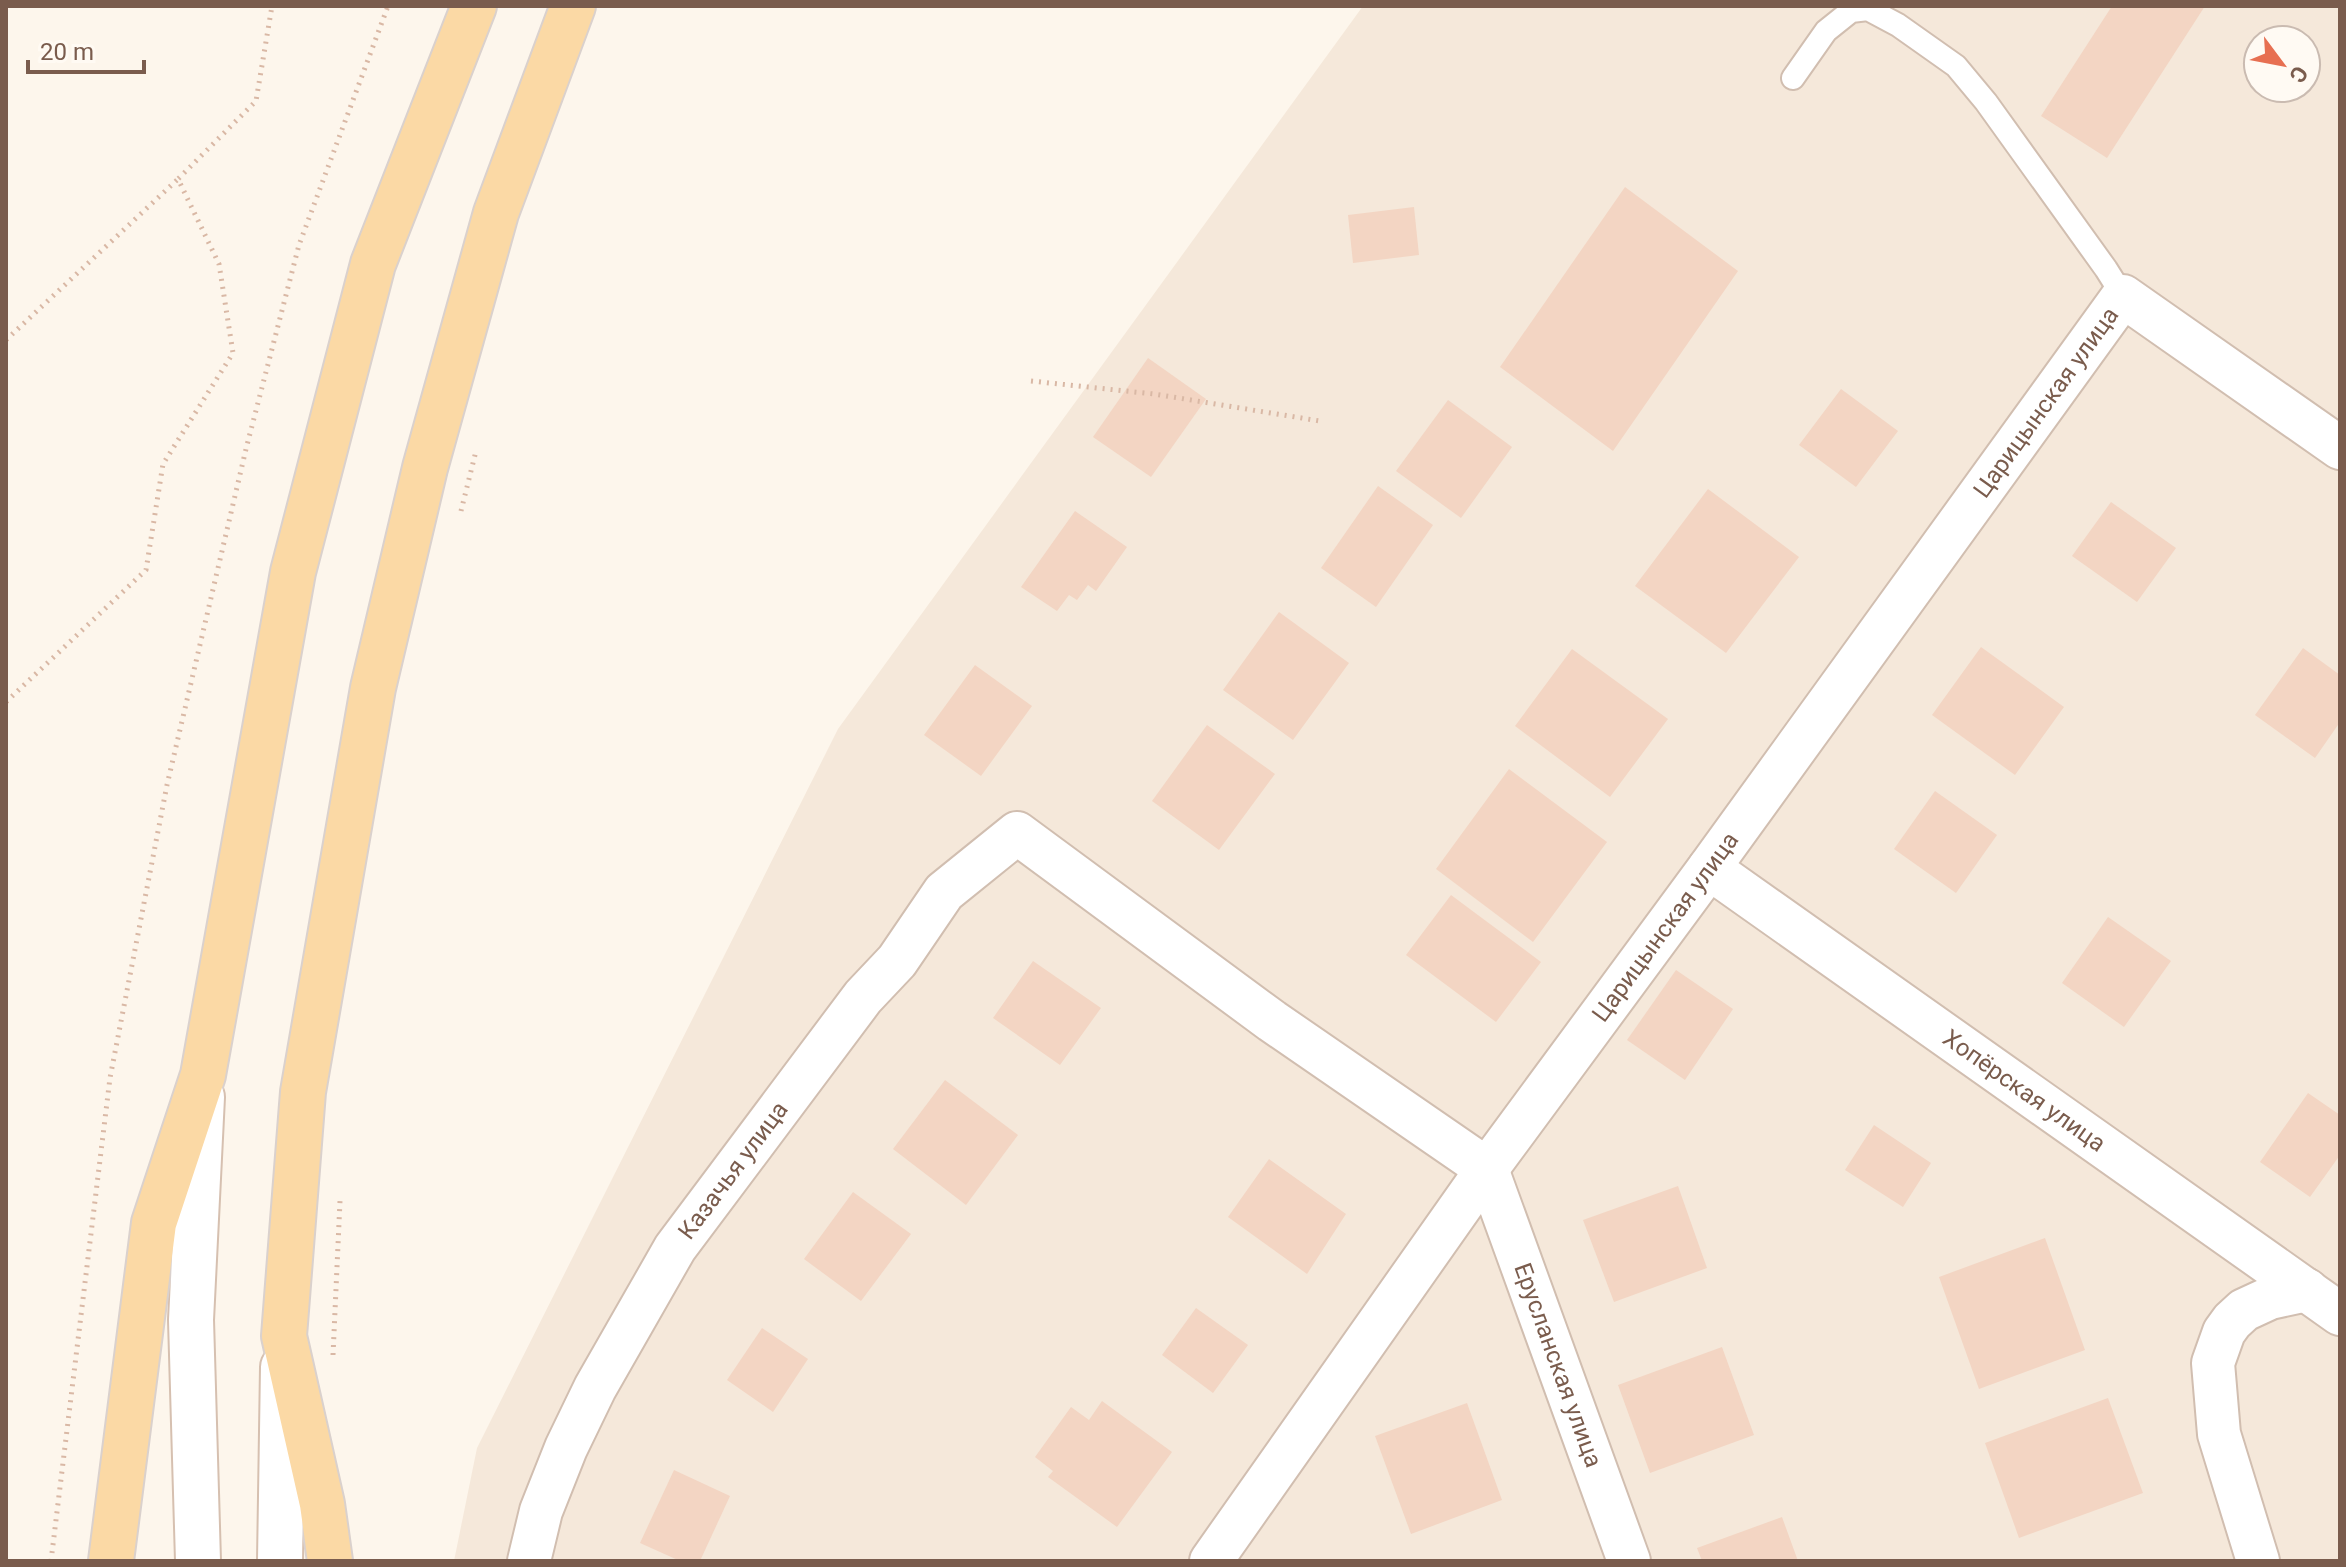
<svg xmlns="http://www.w3.org/2000/svg" width="2346" height="1567" viewBox="0 0 2346 1567" font-family="Roboto,sans-serif">
<style>
.residential{fill:#f5e8da;fill-rule:evenodd}
.building{fill:#f3d5c3}
.lines{fill:none;stroke-linecap:round;stroke-linejoin:round}
.lane-casing{stroke:#d1beb0;stroke-width:26}
.street-casing{stroke:#d1beb0;stroke-width:46}
.secondary-casing{stroke:#d6c0b0;stroke-width:48}
.primary-casing{stroke:#dad1cd;stroke-width:48}
.path{stroke:#d9b8a5;stroke-width:5;stroke-dasharray:2 6;stroke-linecap:butt}
.lane{stroke:#fff;stroke-width:22}
.street{stroke:#fff;stroke-width:42}
.secondary{stroke:#fff;stroke-width:44}
.primary{stroke:#fbd9a5;stroke-width:44}
.labels{text-anchor:middle;dominant-baseline:central;stroke-width:7;stroke-linejoin:round;paint-order:stroke}
.street-label{font-size:24px;fill:#7a5c4d;stroke:#fffaf3}
</style>
<rect width="100%" height="100%" fill="#fdf6ec"/>
<path class="residential" d="M1363,6H2340V1561H454L477,1448L838,729ZM2258,40H2306V88H2258Z"/>
<g class="building">
<polygon points="2112,6 2205,6 2107,158 2041,116"/>
<polygon points="1625,187 1738,271 1613,451 1500,367"/>
<polygon points="1414,207 1419,255 1353,263 1348,215"/>
<polygon points="1148,358 1206,399 1151,477 1093,437"/>
<polygon points="1841,389 1898,431 1856,487 1799,445"/>
<polygon points="1448,400 1512,447 1461,518 1396,471"/>
<polygon points="1378,486 1433,525 1376,607 1321,568"/>
<polygon points="1708,489 1799,557 1726,653 1635,586"/>
<polygon points="2111,502 2176,548 2137,602 2072,556"/>
<polygon points="1075,511 1127,547 1096,591 1088,585 1077,600 1069,595 1057,611 1021,587"/>
<polygon points="1279,612 1349,663 1293,740 1223,690"/>
<polygon points="1981,647 2064,707 2015,775 1932,715"/>
<polygon points="2303,648 2340,675 2340,722 2315,758 2255,715"/>
<polygon points="1572,649 1668,719 1610,797 1515,726"/>
<polygon points="975,665 1032,706 981,776 924,735"/>
<polygon points="1207,725 1275,774 1219,850 1152,801"/>
<polygon points="1509,769 1607,842 1533,942 1436,869"/>
<polygon points="1935,791 1997,835 1956,893 1894,849"/>
<polygon points="1451,895 1541,962 1496,1022 1406,955"/>
<polygon points="2108,917 2171,961 2124,1027 2062,983"/>
<polygon points="1033,961 1101,1008 1060,1065 993,1018"/>
<polygon points="1676,970 1733,1009 1685,1080 1627,1040"/>
<polygon points="945,1080 1018,1135 966,1205 893,1149"/>
<polygon points="2308,1093 2340,1115 2340,1155 2310,1197 2260,1162"/>
<polygon points="1874,1125 1931,1163 1903,1207 1845,1170"/>
<polygon points="1269,1159 1346,1214 1307,1274 1228,1217"/>
<polygon points="1678,1186 1707,1268 1614,1302 1583,1220"/>
<polygon points="853,1192 911,1234 861,1301 804,1259"/>
<polygon points="2045,1238 2085,1350 1979,1389 1939,1277"/>
<polygon points="1196,1308 1248,1345 1213,1393 1162,1355"/>
<polygon points="762,1328 808,1359 773,1412 727,1380"/>
<polygon points="1722,1347 1754,1435 1650,1473 1618,1385"/>
<polygon points="2108,1398 2143,1493 2019,1538 1985,1443"/>
<polygon points="1102,1401 1172,1452 1117,1527 1048,1477 1053,1471 1035,1457 1071,1407 1089,1420"/>
<polygon points="1467,1403 1502,1500 1411,1534 1375,1436"/>
<polygon points="674,1470 730,1496 700,1561 680,1561 640,1543"/>
<polygon points="1782,1517 1798,1561 1702,1561 1697,1548"/>
</g>
<g class="lines">
<g class="lane-casing">
<polyline id="lane" points="1793,78 1826,31 1851,11 1868,9 1898,25 1956,66 1986,102 2106,269 2123,296"/>
</g>
<g class="street-casing">
<g id="street">
<path id="s1" d="M1709,868L2340,1314"/>
<path id="s2" d="M529,1561L541,1511L566,1448L595,1388L675,1248L863,997L897,961L944,892L1017,833L1272,1021L1487,1169L1629,1561"/>
<path id="s3" d="M1211,1561L1487,1169L1709,868L2123,296L2340,448"/>
<polyline points="2258,1561 2219,1434 2213,1363 2224,1332 2232,1321 2244,1310 2270,1298 2307,1290"/>
</g>
</g>
<g class="secondary-casing">
<g id="secondary">
<polyline points="198,1561 191,1320 202,1097"/>
<polyline points="280,1561 283,1367"/>
</g>
</g>
<g class="primary-casing">
<g id="primary">
<polyline points="111,1561 154,1223 203,1075 293,572 373,264 474,6"/>
<polyline points="330,1561 322,1504 284,1336 303,1092 373,688 425,468 496,213 573,6"/>
</g>
</g>
<g class="path">
<polyline points="6,340 178,179"/>
<polyline points="1031,381 1154,394 1320,421"/>
<polyline points="461,511 476,451"/>
<polyline points="6,702 146,570 163,464 233,353 219,264 178,179 256,101 272,6"/>
<polyline points="333,1355 340,1201"/>
<polyline points="51,1561 110,1078 167,785 246,449 299,245 388,6"/>
</g>
<use href="#lane" class="lane"/>
<use href="#street" class="street"/>
<use href="#secondary" class="secondary"/>
<use href="#primary" class="primary"/>
</g>
<g class="labels">
<g class="street-label">
<text stroke="none"><textPath href="#s3" startOffset="1428">Царицынская улица</textPath></text>
<text stroke="none"><textPath href="#s3" startOffset="780">Царицынская улица</textPath></text>
<text stroke="none"><textPath href="#s1" startOffset="386">Хопёрская улица</textPath></text>
<text stroke="none"><textPath href="#s2" startOffset="444">Казачья улица</textPath></text>
<text stroke="none"><textPath href="#s2" startOffset="1674">Ерусланская улица</textPath></text>
</g>
</g>
<rect width="2346" height="1567" fill="none" stroke="#7a5c4d" stroke-width="16"/>
<g transform="translate(2282 64) rotate(122)"><circle r="38" fill="#fffaf3" stroke="#cabbb1" stroke-width="2"/>
<path d="M0-6L14 30L0 20L-14 30Z" fill="#e76f51"/>
<text y="-12" font-size="22" font-weight="bold" text-anchor="middle" fill="#7a5c4d">С</text>
</g>
<path d="M28 60v12h116v-12" fill="none" stroke="#7a5c4d" stroke-width="4"/>
<text x="40" y="60" font-size="24" fill="#7a5c4d" stroke="#fffaf3" stroke-width="6" paint-order="stroke">20 m</text>
</svg>
